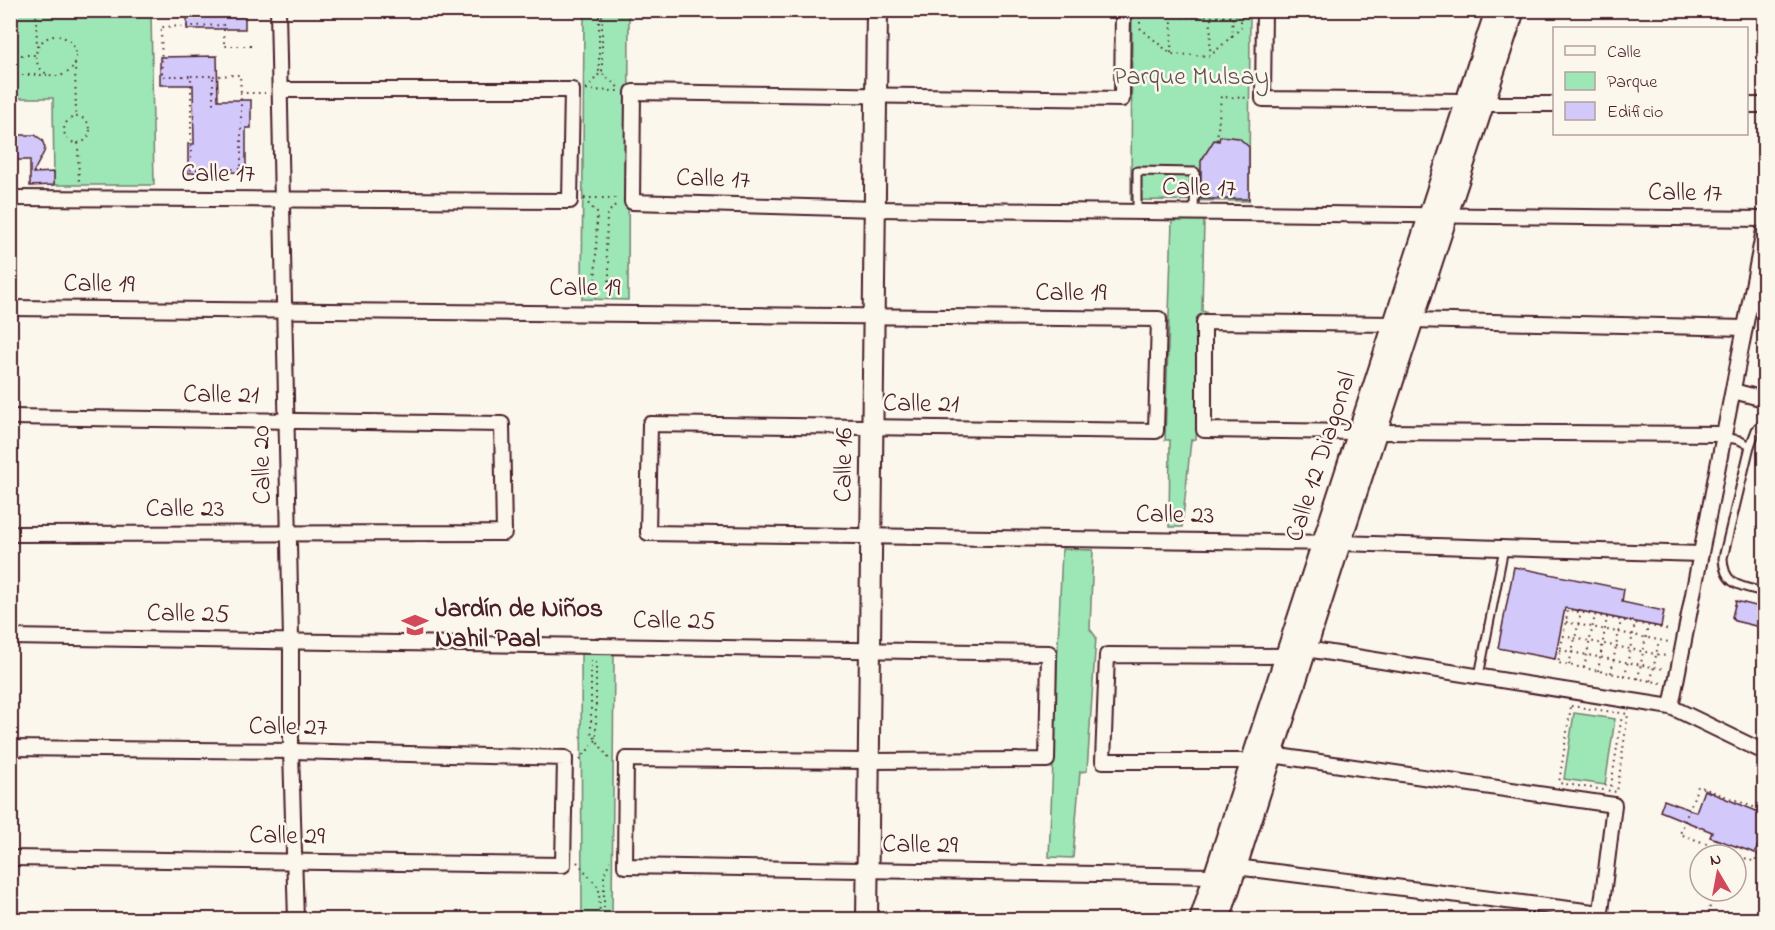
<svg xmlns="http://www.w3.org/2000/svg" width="1775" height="930" viewBox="0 0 1775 930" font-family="'Indie Flower',sans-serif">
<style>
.green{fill:#9de6b5;stroke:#748270;stroke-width:1.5}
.building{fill:#d2c8fa;stroke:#4a1f2b;stroke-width:1.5}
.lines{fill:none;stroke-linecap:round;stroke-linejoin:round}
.lane-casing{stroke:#4a1f2b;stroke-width:11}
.street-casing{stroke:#4a1f2b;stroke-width:18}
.secondary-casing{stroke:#4a1f2b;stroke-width:24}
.path{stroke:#4a1f2b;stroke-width:2;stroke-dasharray:1.5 4.5;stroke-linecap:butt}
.lane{stroke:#fbf7ec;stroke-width:7}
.street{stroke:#fbf7ec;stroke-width:14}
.secondary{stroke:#fbf7ec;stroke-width:20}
.labels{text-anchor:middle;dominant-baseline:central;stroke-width:5;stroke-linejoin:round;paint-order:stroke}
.park-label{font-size:26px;fill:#5f514e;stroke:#fbf7ec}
.street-label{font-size:26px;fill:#4a1f2b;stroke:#fbf7ec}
.poi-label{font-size:26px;font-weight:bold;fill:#4a1f2b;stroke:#fbf7ec;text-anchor:start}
</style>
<rect width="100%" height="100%" fill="#fbf7ec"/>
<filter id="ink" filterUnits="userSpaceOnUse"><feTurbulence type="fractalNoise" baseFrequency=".0167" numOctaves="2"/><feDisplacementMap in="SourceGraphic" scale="12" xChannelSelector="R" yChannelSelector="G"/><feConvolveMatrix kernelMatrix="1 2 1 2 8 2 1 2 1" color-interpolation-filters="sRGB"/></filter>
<g filter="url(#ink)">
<g class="green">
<polygon points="10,11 151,11 154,185 54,185 53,98 11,98"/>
<polygon points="584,11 629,11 628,300 582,299"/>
<polygon points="1132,11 1250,11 1249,201 1131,200"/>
<polygon points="1172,220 1204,220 1202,311 1206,312 1196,439 1191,440 1182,527 1169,527 1170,440 1165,440"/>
<polygon points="1062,549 1093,550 1090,629 1096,637 1087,771 1080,772 1073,858 1049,857"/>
<polygon points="581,652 614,653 612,919 582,919"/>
<polygon points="1574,713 1615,719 1605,785 1564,779"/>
</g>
<g class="building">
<rect x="187" y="10" width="58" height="19"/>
<polygon points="217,56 218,100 251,100 251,128 246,128 246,172 188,173 188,144 194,144 193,85 160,85 160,57"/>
<polygon points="10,135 35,135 42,140 45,148 44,152 33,173 54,172 54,185 30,186 30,160 10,160"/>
<polygon points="1220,136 1239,138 1249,147 1249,199 1201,199 1201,161 1214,140 1219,141"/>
<polygon points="1514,567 1624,589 1622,602 1664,611 1661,627 1565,608 1555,659 1498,648"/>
<polygon points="1736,601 1764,608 1764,628 1735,621 1732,617"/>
<polygon points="1704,790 1764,814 1764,828 1755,853 1710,837 1712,832 1660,811 1664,800 1696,812"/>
</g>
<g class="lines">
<g class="lane-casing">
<g id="lane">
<polyline points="1137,212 1137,171 1195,172 1194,213"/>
<path d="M1764,423L1756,430L1750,446L1723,558C1724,587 1742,586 1764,592"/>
<polyline points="1724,437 1739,440 1750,446"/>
<polyline points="1479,676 1504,548"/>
</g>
</g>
<g class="street-casing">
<g id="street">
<polyline points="278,10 291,640 291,751 296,920"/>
<polyline points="1123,10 1122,99 633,92 632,202 875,209 1764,219"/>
<polyline points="1264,10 1263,99 1466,101"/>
<polyline points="1483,104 1554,104"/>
<polyline points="1746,105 1764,105"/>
<polyline points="10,198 570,201 572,90 280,90"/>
<polyline points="10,308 1159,319 1156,431 650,424 648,533 1340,543 1701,554"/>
<polyline points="1412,320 1745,328"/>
<polyline points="1733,391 1764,399"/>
<polyline points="10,417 502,424 504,533 10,534"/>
<polyline points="1358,432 1204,430 1204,322 1394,324"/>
<polyline points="1376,432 1724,434"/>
<polyline points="10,637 1049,653 1047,760 869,761 626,759 625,866 1214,876"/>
<polyline points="1306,649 1671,707 1764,752"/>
<polyline points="1671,707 1764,230"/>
<polyline points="10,748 291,751 565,758 563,865 10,858"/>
<polyline points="1272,755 1614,805 1600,920"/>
<polyline points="1252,761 1103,761 1107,655 1286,656"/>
<polyline points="1236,867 1601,913"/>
</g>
</g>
<g class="secondary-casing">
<g id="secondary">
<polyline points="867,920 877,10"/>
<polyline points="1200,920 1496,10"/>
<polyline points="1219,920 1340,543 1514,10"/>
</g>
</g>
<g class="path">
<polyline points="36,10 37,47"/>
<polyline points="599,10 599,71 619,88"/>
<polyline points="1140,10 1140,28 1171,54 1210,56 1232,36 1233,10"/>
<polyline points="1139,16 1250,17"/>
<polyline points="1232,36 1241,28 1241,10"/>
<circle cx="56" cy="56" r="20"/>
<polyline points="251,46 224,46 224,25 161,27 162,76 191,76 191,170 241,169 241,93 265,93"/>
<polyline points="1171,53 1172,16"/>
<polyline points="21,55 36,55"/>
<polyline points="1210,56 1211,17"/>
<polyline points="75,64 76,115"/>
<polyline points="10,75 47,75"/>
<polyline points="191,76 213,76 213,108"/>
<polyline points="213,76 240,75 241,93"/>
<polyline points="586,89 602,71 602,10"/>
<polyline points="586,90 619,91"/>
<circle cx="77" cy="130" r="13"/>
<polyline points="1217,140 1221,97 1250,98"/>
<polyline points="78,143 79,185"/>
<polyline points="584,198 618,198"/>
<polyline points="584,199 597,213 595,299"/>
<polyline points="609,299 609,262 606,255 607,214 618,202"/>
<polyline points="1566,622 1669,642"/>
<polyline points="1563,636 1666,656"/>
<polyline points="1560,650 1664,669"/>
<polyline points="591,660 591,732 611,762"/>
<polyline points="1569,665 1581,612"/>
<polyline points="1584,668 1595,615"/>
<polyline points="1598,671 1607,617"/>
<polyline points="1611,673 1621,620"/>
<polyline points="1625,676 1635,623"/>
<polyline points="1638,679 1648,626"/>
<polyline points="1651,681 1659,640"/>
<polyline points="1661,683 1558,663 1568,610 1671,630"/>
<polygon points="1571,706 1628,714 1617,792 1559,783"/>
<polyline points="580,760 596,740 596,660"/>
<polyline points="1605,785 1611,786 1622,715"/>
<polyline points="1718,848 1680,834 1698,786 1764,811"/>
<polyline points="1717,855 1718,848 1755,862 1764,837"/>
<polyline points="577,862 599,888 600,920"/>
<polyline points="604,920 604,874 610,861"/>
<polyline points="1708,920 1712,891"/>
</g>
<use href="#lane" class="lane"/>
<use href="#street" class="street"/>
<use href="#secondary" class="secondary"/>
</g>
</g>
<defs>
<g id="school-bare" transform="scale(2.07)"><path d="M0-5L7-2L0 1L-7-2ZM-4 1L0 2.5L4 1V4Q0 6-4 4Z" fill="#d1495b" stroke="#fbf7ec" stroke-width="2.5" paint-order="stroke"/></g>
</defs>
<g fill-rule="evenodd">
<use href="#school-bare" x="415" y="625"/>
</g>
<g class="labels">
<g class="park-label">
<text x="1191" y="78">Parque Mulsay</text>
</g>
<g class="street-label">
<text x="218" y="175">Calle 17</text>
<text transform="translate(713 180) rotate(2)">Calle 17</text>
<text transform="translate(1199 189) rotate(1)">Calle 17</text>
<text transform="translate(1685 194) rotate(1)">Calle 17</text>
<text transform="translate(99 285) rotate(1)">Calle 19</text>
<text x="585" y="289">Calle 19</text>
<text x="1071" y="294">Calle 19</text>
<text transform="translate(221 396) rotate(1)">Calle 21</text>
<text transform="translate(921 405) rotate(1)">Calle 21</text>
<text transform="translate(1322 457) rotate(-72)">Calle 12 Diagonal</text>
<text transform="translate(263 465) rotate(-91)">Calle 20</text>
<text transform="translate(845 465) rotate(-89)">Calle 16</text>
<text x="185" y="510">Calle 23</text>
<text transform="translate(1175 516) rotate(1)">Calle 23</text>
<text transform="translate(188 615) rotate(1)">Calle 25</text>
<text transform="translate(674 622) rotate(1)">Calle 25</text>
<text transform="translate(288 728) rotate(1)">Calle 27</text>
<text transform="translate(287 837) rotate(1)">Calle 29</text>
<text transform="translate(920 846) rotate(1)">Calle 29</text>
</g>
<g class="poi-label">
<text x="435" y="610">Jardín de Niños<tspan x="435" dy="30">Nahil Paal</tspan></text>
</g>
</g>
<rect width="1775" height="930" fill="none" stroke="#fbf7ec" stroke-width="36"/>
<rect x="18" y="18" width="1739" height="894" fill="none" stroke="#4a1f2b" stroke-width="2" filter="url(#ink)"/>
<rect x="1553" y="27" width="195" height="108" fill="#fbf7ec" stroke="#b4a19f" stroke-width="1.5"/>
<rect x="1565" y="46" width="30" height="9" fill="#fbf7ec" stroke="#b4a19f" stroke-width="1.5"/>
<text x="1607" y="57" font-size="18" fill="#4a1f2b">Calle</text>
<rect x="1565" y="72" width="30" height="18" fill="#9de6b5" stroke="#b4a19f" stroke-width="1.5"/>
<text x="1607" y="87" font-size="18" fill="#4a1f2b">Parque</text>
<rect x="1565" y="102" width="30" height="18" fill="#d2c8fa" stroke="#b4a19f" stroke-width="1.5"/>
<text x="1607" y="117" font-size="18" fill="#4a1f2b">Edificio</text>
<g transform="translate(1718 873) rotate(350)"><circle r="28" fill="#fbf7ec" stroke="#b4a19f" stroke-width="1.5"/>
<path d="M0-4.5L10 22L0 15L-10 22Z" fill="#d1495b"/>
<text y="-9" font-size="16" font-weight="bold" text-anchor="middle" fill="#4a1f2b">N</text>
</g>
</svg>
